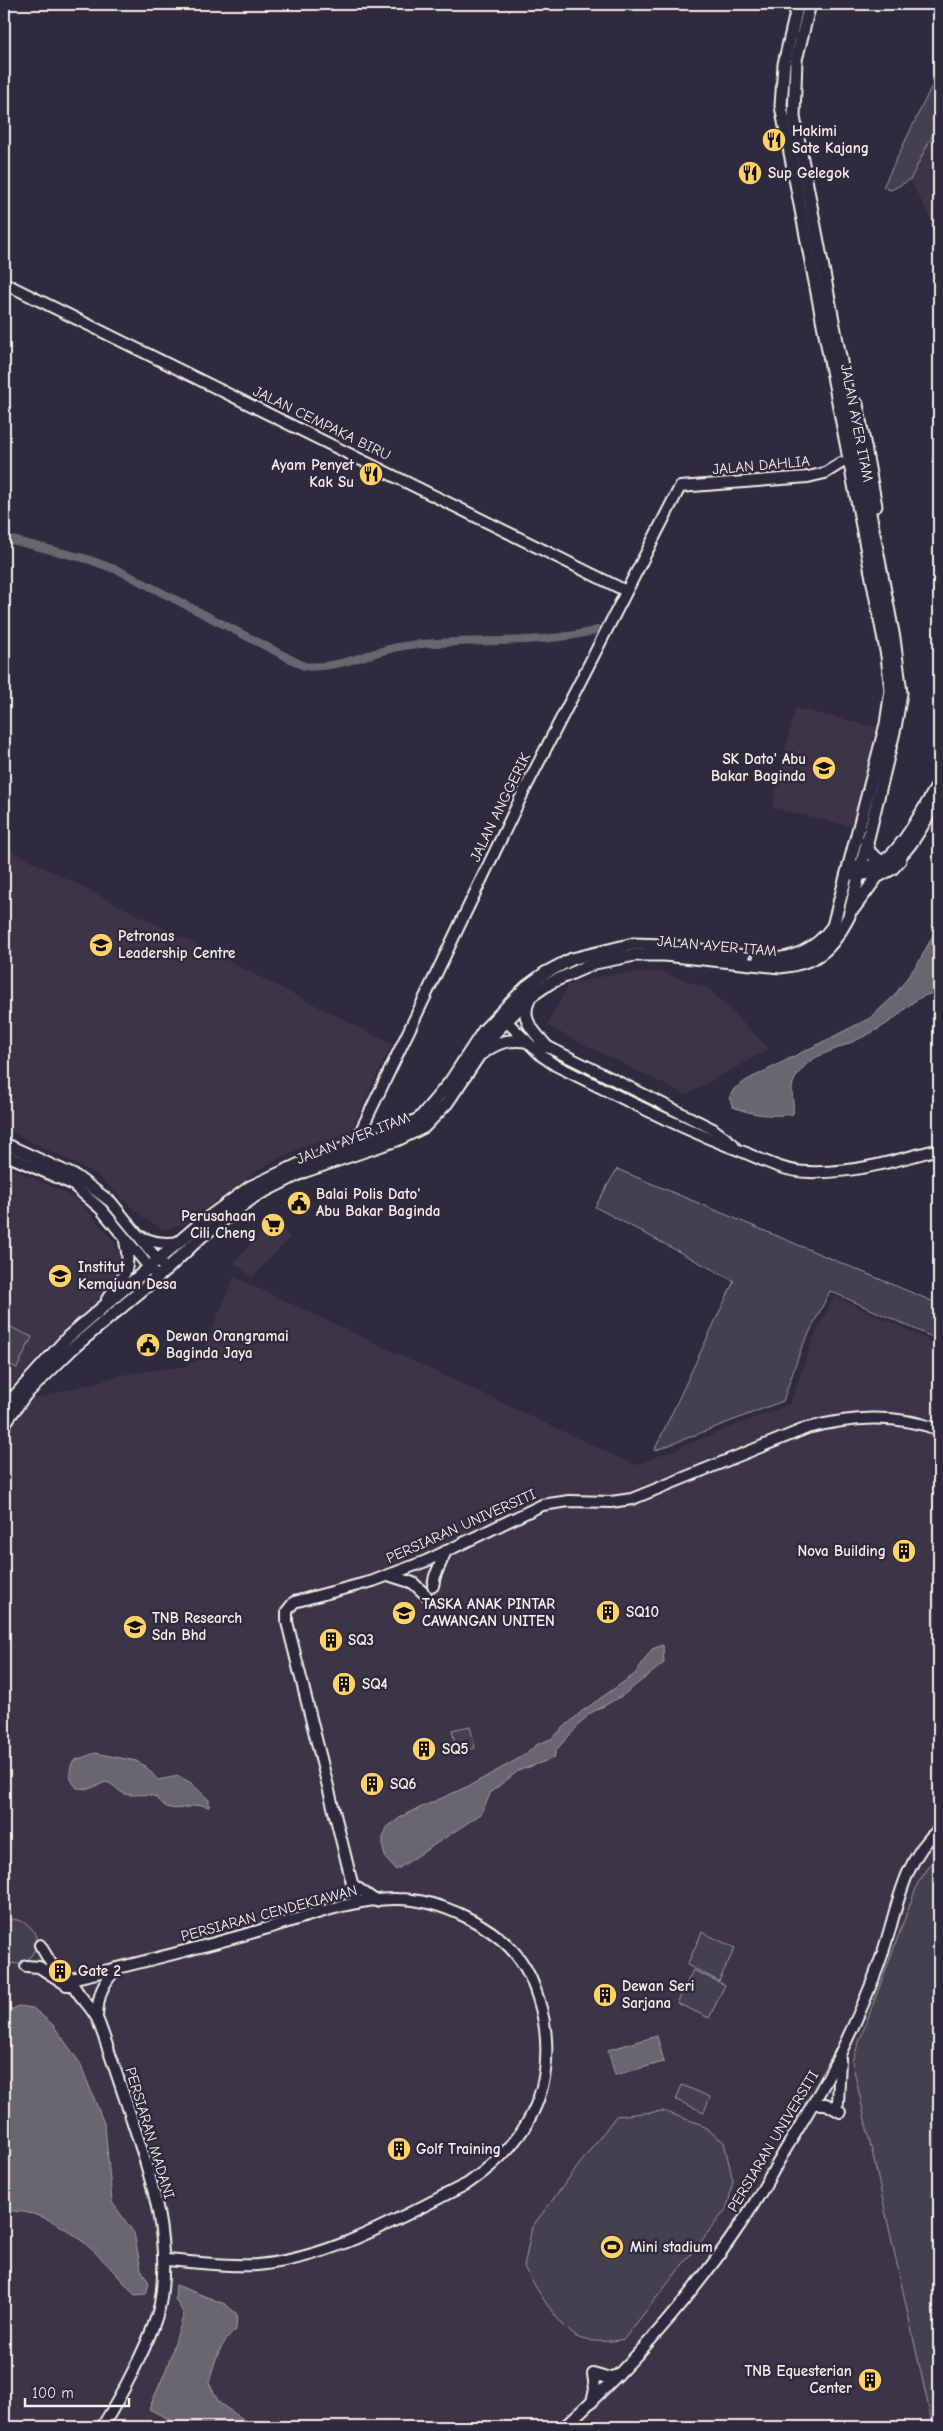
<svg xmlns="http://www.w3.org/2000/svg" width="943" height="2431" font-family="'Comic Neue',sans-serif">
  <rect width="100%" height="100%" fill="#2f2a3d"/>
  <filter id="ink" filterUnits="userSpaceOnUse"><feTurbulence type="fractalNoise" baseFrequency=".02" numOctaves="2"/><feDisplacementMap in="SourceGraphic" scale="10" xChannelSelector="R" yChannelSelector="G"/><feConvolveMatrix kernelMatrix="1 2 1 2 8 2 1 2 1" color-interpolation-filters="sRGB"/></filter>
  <g filter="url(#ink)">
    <g fill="#3b3647">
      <path d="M939,122V224L932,221L910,180Z"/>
      <path d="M795,708L876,727L854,827L772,808Z"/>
      <path d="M4,847L392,1044L349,1134L305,1146L261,1168L186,1223L163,1230L142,1217L96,1174L4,1128Z"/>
      <path d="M663,972L709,989L769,1049L686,1095L547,1026L568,985L612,974Z"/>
      <path d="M4,1165L60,1190L82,1204L115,1243L122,1266L112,1287L45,1349L4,1394Z"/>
      <path d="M272,1220L290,1237L252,1278L234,1262Z"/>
      <path d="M234,1277L635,1465L790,1404L812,1341L834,1296L939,1345V1852L918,1883L852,2061L933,2427H4V1497L6,1496L4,1442L27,1401L126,1374L187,1366L200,1357Z"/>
    </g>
    <g fill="#454050" stroke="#9c989c">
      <path d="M939,71V122L910,180L891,190L883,187Z"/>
      <path d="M617,1169L939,1304V1340L830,1291L801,1349L783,1401L654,1451L734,1281L595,1207Z"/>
      <path d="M4,1324L32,1337L17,1368L4,1362Z"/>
      <path d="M470,1726L475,1748L457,1752L452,1730Z"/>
      <path d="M939,1852V2427H933L852,2061L918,1883Z"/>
      <path d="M9,1919C39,1919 46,1950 21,1964L4,1963V1920Z"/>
      <path d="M702,1932L735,1948L719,1981L687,1965Z"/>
      <path d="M693,1970L725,1985L709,2018L677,2003Z"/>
      <path d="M682,2085L710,2097L704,2112L676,2100Z"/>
      <path d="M663,2111L700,2124L724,2142L733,2181L727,2208L624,2339C613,2342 585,2343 575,2336C555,2321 537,2289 524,2267L532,2227L616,2116Z"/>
    </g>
    <g fill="#6a6670" stroke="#a19ea0">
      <path d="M939,924V993C920,993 910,1005 897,1016C882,1029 861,1038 843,1046C830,1052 812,1056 803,1068C785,1089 795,1091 793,1114C771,1117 753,1115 733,1107L729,1098L734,1089L747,1080L870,1018L894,996L920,960Z"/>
      <path d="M663,1645L664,1663L622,1696L589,1714L556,1750L554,1758L518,1771L491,1792L481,1814L396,1870L386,1859L383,1849V1838L387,1827L404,1815L471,1785L518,1759L538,1744L551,1739L581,1712L635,1674L652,1649Z"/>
      <path d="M95,1753L136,1761L145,1766L158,1780L179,1776L191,1783L209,1800V1807C195,1801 181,1813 167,1807C162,1805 160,1800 155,1797C147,1792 134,1797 125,1794C117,1791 114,1784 106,1782L89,1789L77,1788C69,1779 68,1772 73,1761Z"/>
      <path d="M19,2006L33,2008L53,2025L80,2063L105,2126L112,2202L134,2233L141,2269L149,2283L146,2294L135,2295C101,2257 60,2208 4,2211V2016L6,2012Z"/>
      <path d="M657,2036L664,2062L615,2075L608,2050Z"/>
      <path d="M176,2285L225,2304L237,2314L236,2330C219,2343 214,2364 209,2383L219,2403L255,2427H184L149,2409L166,2370L184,2314L175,2299Z"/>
    </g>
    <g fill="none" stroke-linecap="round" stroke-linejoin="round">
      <path stroke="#6a6670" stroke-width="8" d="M4,538L87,559L120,571L304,666C339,670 370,651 404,646C468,637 539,647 601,629"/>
      <g stroke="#f4f1e8" stroke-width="14">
        <g id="secondary">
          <path d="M4,283L626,591"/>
          <path d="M850,865C861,866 872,867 881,862C901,852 927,802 939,782"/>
          <path d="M848,874C899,881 916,835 939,799"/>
          <path d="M502,1017L542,1056L555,1065C616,1095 677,1127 741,1151C763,1160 784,1172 809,1172C854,1174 897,1160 939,1149"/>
          <path d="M540,1043L713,1129L733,1144"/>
          <path d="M4,1143L76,1176L111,1202L162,1265"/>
          <path d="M354,1145L522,795L680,487L808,477L825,473L841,463"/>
          <path d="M4,1154L72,1184L101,1209L153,1272"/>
          <path d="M141,1237C155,1243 165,1244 179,1242"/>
          <path d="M107,1299C124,1277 132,1270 125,1241"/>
          <path d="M388,1575L413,1583L426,1595"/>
          <path d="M433,1586L435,1576L446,1551"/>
          <path d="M352,1884L376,1901"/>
          <path d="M357,1903L287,1622V1611L294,1602L373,1581L426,1561L542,1505L569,1501L611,1502L632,1499L807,1428C851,1417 896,1413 939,1430"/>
          <path d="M40,1945L52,1965L71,1979C75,1995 93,2006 99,2023C111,2056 122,2090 133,2123C153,2183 171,2241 160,2304C153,2337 120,2398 102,2427"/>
          <path d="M26,1966L39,1967L67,1985H72"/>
          <path d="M67,1985L71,1979C135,1964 199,1948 261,1930C304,1918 352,1898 397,1899C439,1899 497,1926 521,1961C535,1981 545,2016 546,2040C550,2104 518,2149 467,2184C400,2217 333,2258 257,2265C227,2267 195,2262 165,2260"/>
          <path d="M97,2017C98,1996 102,1983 117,1969"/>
          <path d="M838,2103L840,2059"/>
          <path d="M813,2104H826L840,2112"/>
          <path d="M592,2402L595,2388L593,2374L607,2378L618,2375"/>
          <path d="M564,2427C631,2366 692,2297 742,2222C759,2198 772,2172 787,2147C806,2116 825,2085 841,2052C856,2021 870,1990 881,1958C897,1913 901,1862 939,1829"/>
        </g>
      </g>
      <g stroke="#f4f1e8" stroke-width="15">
        <g id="primary">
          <path d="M857,404L876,506"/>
          <path d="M866,841L870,853L882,862"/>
          <path d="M854,908L877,877L892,869L900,860"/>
          <path d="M759,958C790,962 816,950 833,926L886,724L891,690L887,656L781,106L784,64L798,4"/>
          <path d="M529,1000C519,1020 535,1032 547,1047"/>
          <path d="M483,1053C497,1042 509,1039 526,1041"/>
          <path d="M4,1408L68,1337L202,1222L250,1187L306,1161L394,1132L420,1118L450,1082L484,1030L526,987L545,973L572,959L633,944L664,945L744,956"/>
          <path d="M4,1424L25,1395L74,1347L166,1270L202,1236L255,1196L303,1172L397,1140L424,1127L447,1103L492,1036L531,996L550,983L595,963L635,955H664L780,967C818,963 832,949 849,916L895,728L901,693L894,638L794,117L796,60L810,4"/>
        </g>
      </g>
      <use href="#secondary" stroke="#2f2a3d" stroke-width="10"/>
      <use href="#primary" stroke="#2f2a3d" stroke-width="11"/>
    </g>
  </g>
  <defs>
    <g id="restaurant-disc" transform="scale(1.25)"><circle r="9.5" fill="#ffd166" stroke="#2f2a3d"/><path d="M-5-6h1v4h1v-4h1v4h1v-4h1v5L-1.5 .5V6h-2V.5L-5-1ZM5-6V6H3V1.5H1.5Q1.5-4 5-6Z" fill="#111"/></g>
    <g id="school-disc" transform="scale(1.25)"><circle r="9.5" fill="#ffd166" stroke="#2f2a3d"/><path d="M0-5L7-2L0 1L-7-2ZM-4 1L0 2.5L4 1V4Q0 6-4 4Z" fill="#111"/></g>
    <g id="university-disc" transform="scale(1.25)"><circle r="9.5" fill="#ffd166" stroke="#2f2a3d"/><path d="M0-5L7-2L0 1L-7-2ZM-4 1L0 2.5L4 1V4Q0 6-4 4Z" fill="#111"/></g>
    <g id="civic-disc" transform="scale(1.25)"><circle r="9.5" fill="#ffd166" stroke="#2f2a3d"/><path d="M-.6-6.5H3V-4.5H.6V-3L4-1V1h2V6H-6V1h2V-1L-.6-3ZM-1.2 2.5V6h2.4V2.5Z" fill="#111"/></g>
    <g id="supermarket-disc" transform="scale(1.25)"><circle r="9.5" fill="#ffd166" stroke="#2f2a3d"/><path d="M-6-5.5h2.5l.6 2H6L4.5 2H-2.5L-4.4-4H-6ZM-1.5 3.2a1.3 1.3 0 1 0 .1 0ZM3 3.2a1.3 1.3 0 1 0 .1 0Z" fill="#111"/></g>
    <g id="building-disc" transform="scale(1.25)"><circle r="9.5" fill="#ffd166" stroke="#2f2a3d"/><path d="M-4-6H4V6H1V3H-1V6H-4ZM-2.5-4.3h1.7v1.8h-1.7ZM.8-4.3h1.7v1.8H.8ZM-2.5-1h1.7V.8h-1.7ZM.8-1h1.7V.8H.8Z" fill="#111"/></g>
    <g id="stadium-disc" transform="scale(1.25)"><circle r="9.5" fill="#ffd166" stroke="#2f2a3d"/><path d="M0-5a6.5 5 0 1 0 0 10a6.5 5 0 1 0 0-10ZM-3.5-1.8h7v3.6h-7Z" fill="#111"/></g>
  </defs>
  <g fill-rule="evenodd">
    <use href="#restaurant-disc" x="774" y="140"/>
    <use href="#restaurant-disc" x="750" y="173"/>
    <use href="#restaurant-disc" x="371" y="474"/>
    <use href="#school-disc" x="824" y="768"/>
    <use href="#university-disc" x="101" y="945"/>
    <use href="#civic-disc" x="299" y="1203"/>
    <use href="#supermarket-disc" x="273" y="1225"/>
    <use href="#university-disc" x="60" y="1276"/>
    <use href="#civic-disc" x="148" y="1345"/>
    <use href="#building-disc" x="904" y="1551"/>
    <use href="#building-disc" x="608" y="1612"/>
    <use href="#school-disc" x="404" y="1613"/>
    <use href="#university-disc" x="135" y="1627"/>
    <use href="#building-disc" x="331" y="1640"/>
    <use href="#building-disc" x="344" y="1684"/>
    <use href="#building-disc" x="424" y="1749"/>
    <use href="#building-disc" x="372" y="1784"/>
    <use href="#building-disc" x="60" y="1971"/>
    <use href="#building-disc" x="605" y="1995"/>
    <use href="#building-disc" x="399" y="2149"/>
    <use href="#stadium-disc" x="612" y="2247"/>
    <use href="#building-disc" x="870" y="2380"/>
  </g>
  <g text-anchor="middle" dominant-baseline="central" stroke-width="5" stroke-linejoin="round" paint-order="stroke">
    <g font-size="15" font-weight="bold" fill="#f4f1e8" stroke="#2f2a3d" text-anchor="start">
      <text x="792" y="131">Hakimi<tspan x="792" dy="17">Sate Kajang</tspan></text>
      <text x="768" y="173">Sup Gelegok</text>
      <text x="354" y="465" text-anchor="end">Ayam Penyet<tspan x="354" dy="17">Kak Su</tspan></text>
      <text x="806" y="759" text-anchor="end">SK Dato' Abu<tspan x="806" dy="17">Bakar Baginda</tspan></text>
      <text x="118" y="936">Petronas<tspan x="118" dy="17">Leadership Centre</tspan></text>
      <text x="316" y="1194">Balai Polis Dato'<tspan x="316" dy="17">Abu Bakar Baginda</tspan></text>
      <text x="256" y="1216" text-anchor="end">Perusahaan<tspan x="256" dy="17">Cili Cheng</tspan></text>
      <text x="78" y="1267">Institut<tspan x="78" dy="17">Kemajuan Desa</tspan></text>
      <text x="166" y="1336">Dewan Orangramai<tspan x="166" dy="17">Baginda Jaya</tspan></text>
      <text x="886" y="1551" text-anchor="end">Nova Building</text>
      <text x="422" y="1604">TASKA ANAK PINTAR<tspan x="422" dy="17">CAWANGAN UNITEN</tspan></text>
      <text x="626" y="1612">SQ10</text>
      <text x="152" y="1618">TNB Research<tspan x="152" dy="17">Sdn Bhd</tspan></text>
      <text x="348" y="1640">SQ3</text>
      <text x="362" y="1684">SQ4</text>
      <text x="442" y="1749">SQ5</text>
      <text x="390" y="1784">SQ6</text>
      <text x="78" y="1971">Gate 2</text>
      <text x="622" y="1986">Dewan Seri<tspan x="622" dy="17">Sarjana</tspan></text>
      <text x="416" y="2149">Golf Training</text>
      <text x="630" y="2247">Mini stadium</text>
      <text x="852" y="2371" text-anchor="end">TNB Equesterian<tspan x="852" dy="17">Center</tspan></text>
    </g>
    <g font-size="15" fill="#f4f1e8" stroke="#2f2a3d">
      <text transform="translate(322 423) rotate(26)">JALAN CEMPAKA BIRU</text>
      <text transform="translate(857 423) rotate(79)">JALAN AYER ITAM</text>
      <text transform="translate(761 465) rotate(-5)">JALAN DAHLIA</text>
      <text transform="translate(500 807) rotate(-64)">JALAN ANGGERIK</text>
      <text transform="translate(717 946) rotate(5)">JALAN AYER ITAM</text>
      <text transform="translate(353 1138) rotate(-21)">JALAN AYER ITAM</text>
      <text transform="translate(461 1526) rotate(-24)">PERSIARAN UNIVERSITI</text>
      <text transform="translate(269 1913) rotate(-15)">PERSIARAN CENDEKIAWAN</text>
      <text transform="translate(150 2133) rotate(73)">PERSIARAN MADANI</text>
      <text transform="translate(773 2141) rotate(-59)">PERSIARAN UNIVERSITI</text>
    </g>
  </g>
  <rect width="943" height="2431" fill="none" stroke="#2f2a3d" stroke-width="20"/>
  <rect x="10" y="10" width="923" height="2411" fill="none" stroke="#f4f1e8" stroke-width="2" filter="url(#ink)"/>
  <path d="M25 2398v8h104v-8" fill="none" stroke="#f4f1e8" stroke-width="2.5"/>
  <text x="32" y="2398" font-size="15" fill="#f4f1e8" stroke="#2f2a3d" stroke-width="4" paint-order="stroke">100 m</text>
</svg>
